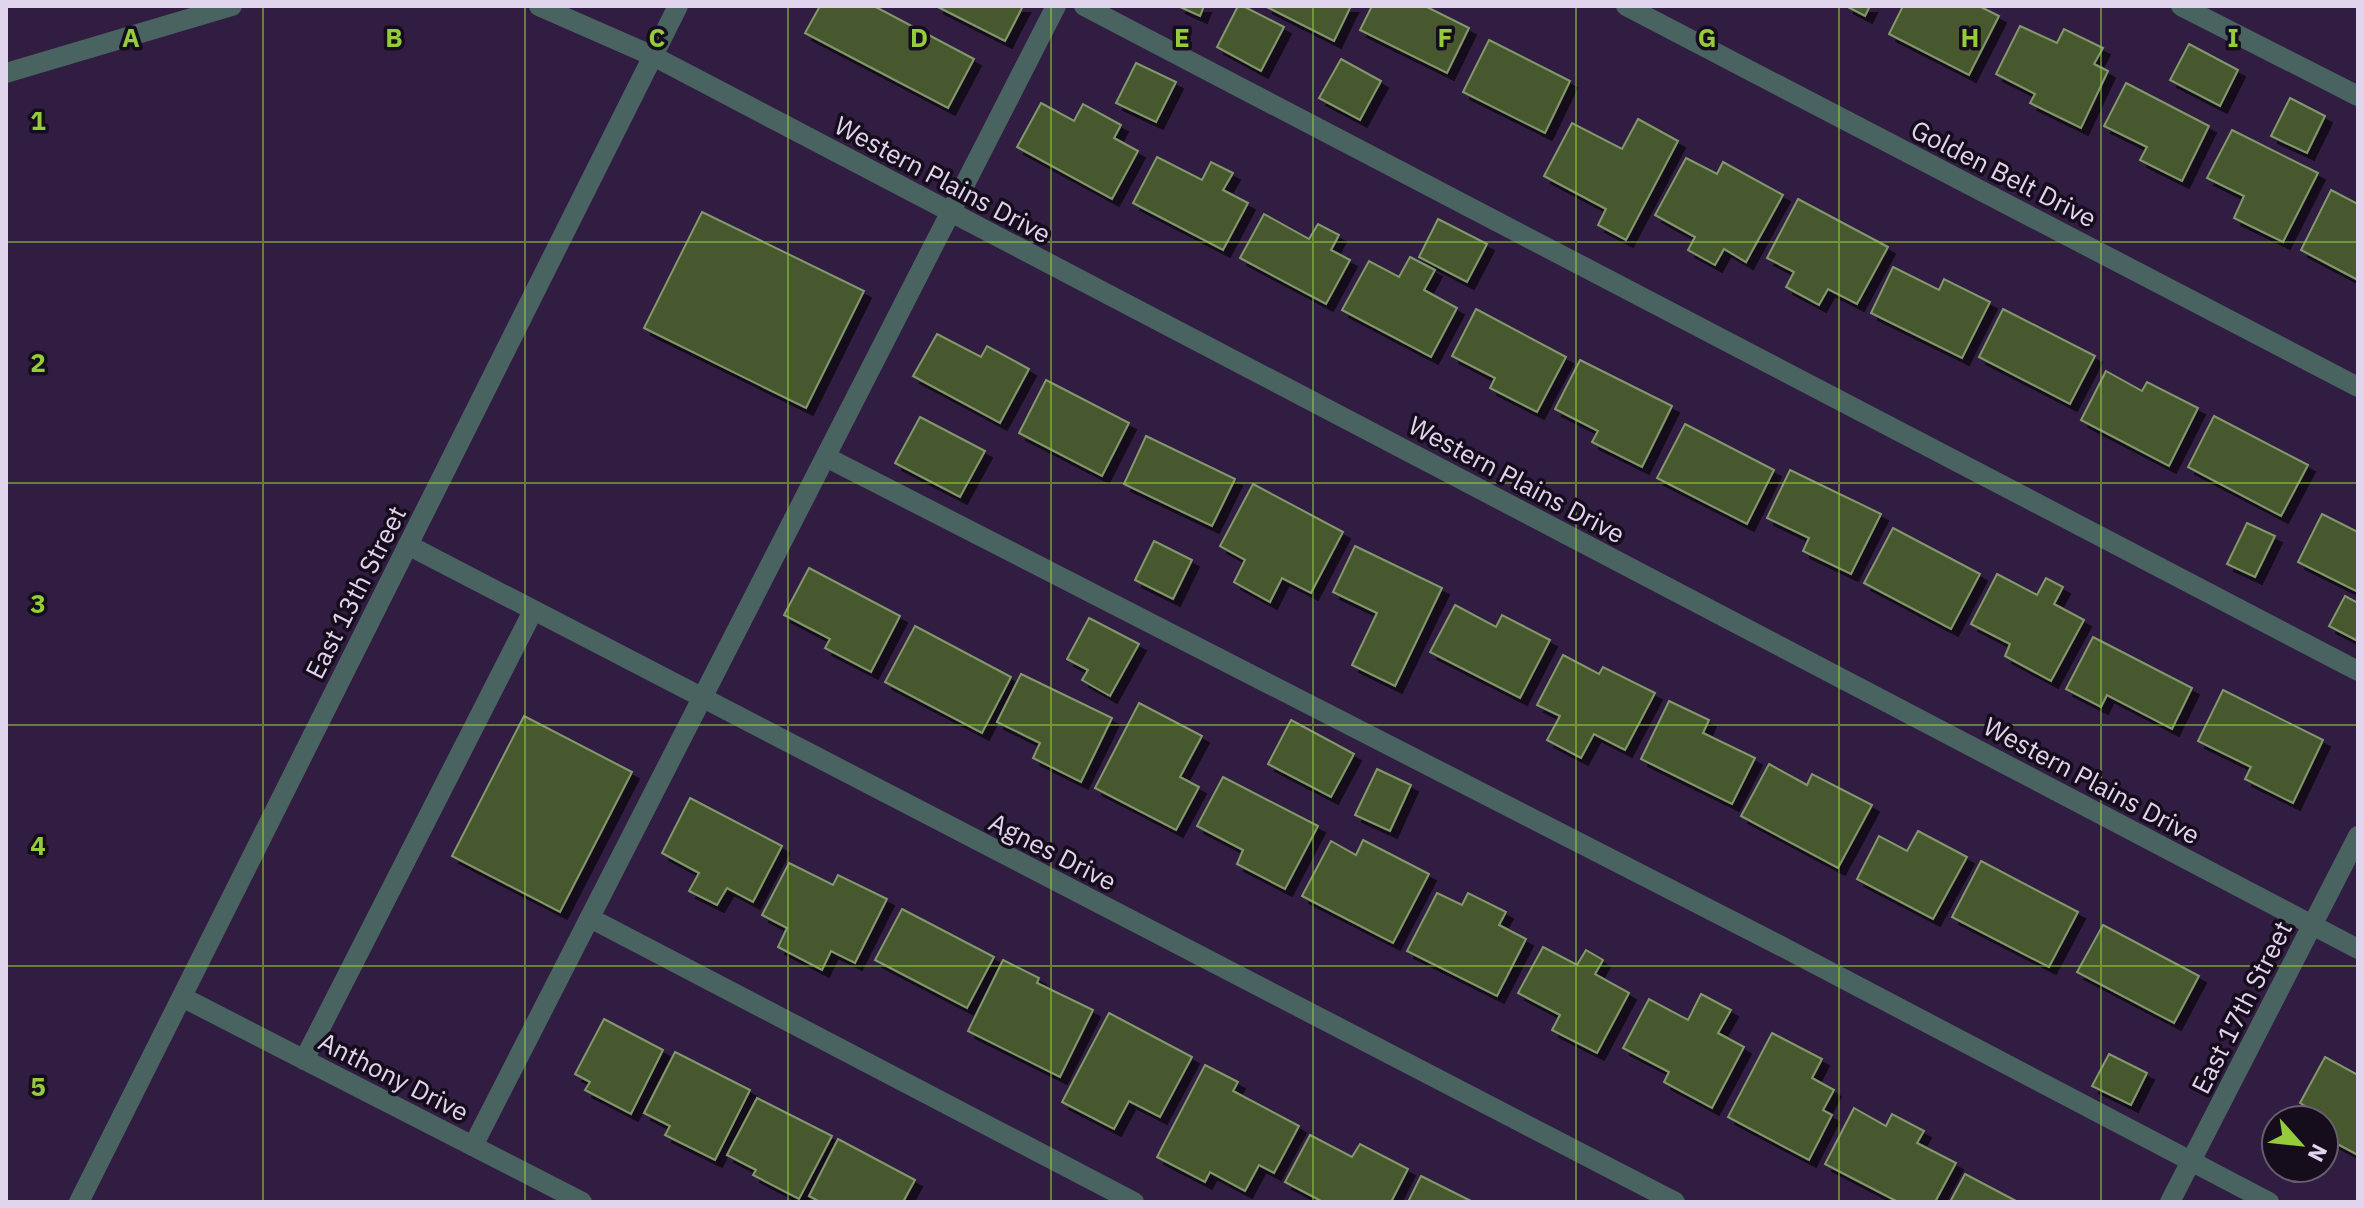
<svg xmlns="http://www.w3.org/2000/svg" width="2364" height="1208" font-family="'IBM Plex Sans',sans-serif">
  <defs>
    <filter id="shadow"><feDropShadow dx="7" dy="7" stdDeviation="0" flood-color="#0009"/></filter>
  </defs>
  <rect width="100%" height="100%" fill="#311d41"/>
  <g fill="#46592f" stroke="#83986b" stroke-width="2" filter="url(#shadow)">
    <path d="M820,6H874L974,59L948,108L805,33Z"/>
    <path d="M936,6H1023L1005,41Z"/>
    <path d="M1178,6H1204L1200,16Z"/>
    <path d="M1238,6H1243L1284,27L1261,71L1217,47Z"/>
    <path d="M1265,6H1351L1334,41Z"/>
    <path d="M1372,6H1425L1469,28L1447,73L1360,30Z"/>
    <path d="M1846,6H1870L1865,16Z"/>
    <path d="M1903,6H1979L1999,16L1969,75L1889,34Z"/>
    <path d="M2020,26L2057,43L2064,29L2103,48L2094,64L2108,71L2081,128L2030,103L2035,94L1996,74Z"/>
    <path d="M1489,40L1570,81L1545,133L1463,92Z"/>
    <path d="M2189,44L2238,70L2220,106L2170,80Z"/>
    <path d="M1341,59L1381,81L1360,120L1319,98Z"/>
    <path d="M1136,63L1176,82L1156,122L1116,103Z"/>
    <path d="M2126,83L2209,126L2182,181L2140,160L2147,147L2104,126Z"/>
    <path d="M2290,98L2325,116L2307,153L2271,136Z"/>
    <path d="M1041,103L1074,121L1083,104L1121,125L1114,138L1138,151L1112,199L1017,147Z"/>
    <path d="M1638,119L1678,141L1626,240L1598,225L1606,209L1544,176L1572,123L1622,149Z"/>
    <path d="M2232,130L2318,173L2283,242L2234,218L2244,196L2207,178Z"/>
    <path d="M1157,157L1202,180L1211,162L1233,173L1223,190L1248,203L1223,250L1133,203Z"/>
    <path d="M1686,158L1717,174L1723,162L1783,195L1746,262L1724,249L1715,265L1688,250L1695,237L1655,215Z"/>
    <path d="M2331,190L2358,204V280L2301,250Z"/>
    <path d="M1798,199L1888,247L1857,304L1828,289L1819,305L1786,287L1794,272L1767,258Z"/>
    <path d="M702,212L864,291L806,408L644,328Z"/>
    <path d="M1264,214L1309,239L1318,224L1339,235L1331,250L1350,260L1326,304L1240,258Z"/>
    <path d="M1438,219L1487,244L1467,282L1419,257Z"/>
    <path d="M1410,257L1435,270L1424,290L1457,308L1431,357L1342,310L1369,261L1399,277Z"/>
    <path d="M1893,267L1939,290L1944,279L1990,302L1962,358L1871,313Z"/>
    <path d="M1476,309L1566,357L1537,412L1490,388L1495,378L1452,356Z"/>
    <path d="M2003,309L2095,356L2070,404L1979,357Z"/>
    <path d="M937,334L981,357L987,346L1029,369L1000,423L913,376Z"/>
    <path d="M1580,360L1672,406L1642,467L1592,442L1598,431L1555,409Z"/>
    <path d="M2106,371L2142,391L2147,382L2198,408L2169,466L2081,420Z"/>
    <path d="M1046,380L1129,423L1102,476L1019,433Z"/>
    <path d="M2214,416L2308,465L2281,516L2188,467Z"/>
    <path d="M920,417L985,451L960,497L895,463Z"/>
    <path d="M1685,424L1774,470L1747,524L1657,478Z"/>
    <path d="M1146,436L1235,479L1212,526L1124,484Z"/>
    <path d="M1790,470L1881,514L1851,574L1803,551L1809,538L1767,518Z"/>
    <path d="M1253,484L1343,532L1311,593L1282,578L1270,602L1234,582L1245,560L1220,546Z"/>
    <path d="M2322,514L2358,532V592L2298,562Z"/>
    <path d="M2247,523L2275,536L2255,577L2227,564Z"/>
    <path d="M1893,528L1980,574L1951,629L1864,583Z"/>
    <path d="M1154,541L1192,560L1173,599L1135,580Z"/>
    <path d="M1355,546L1442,588L1395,686L1352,665L1377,613L1333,592Z"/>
    <path d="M809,568L900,616L871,672L825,648L830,639L784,615Z"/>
    <path d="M1997,574L2037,595L2046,578L2063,587L2054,604L2084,620L2051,681L2005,656L2010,644L1971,624Z"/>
    <path d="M2345,596L2358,603V641L2329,626Z"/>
    <path d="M1455,605L1496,627L1502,615L1550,640L1520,698L1430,652Z"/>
    <path d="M1089,618L1139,644L1110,696L1082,680L1088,670L1067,659Z"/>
    <path d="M915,626L1011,677L982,733L885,682Z"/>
    <path d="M2093,637L2192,688L2172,729L2107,695L2101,707L2066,689Z"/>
    <path d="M1563,655L1599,674L1603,667L1655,693L1625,750L1594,734L1581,758L1547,740L1560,716L1537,705Z"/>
    <path d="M1021,674L1112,718L1081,782L1033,758L1040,743L997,722Z"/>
    <path d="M2223,690L2323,740L2293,803L2245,779L2251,767L2198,741Z"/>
    <path d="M1669,701L1709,720L1703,733L1755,758L1732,804L1641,759Z"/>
    <path d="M1139,703L1202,736L1180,777L1199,787L1176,830L1095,788Z"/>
    <path d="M524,716L632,772L560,912L452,856Z"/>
    <path d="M1291,720L1354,754L1331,797L1268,764Z"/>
    <path d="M1769,764L1807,785L1812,774L1872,805L1838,868L1741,816Z"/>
    <path d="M1377,769L1411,785L1390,831L1355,815Z"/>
    <path d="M1223,777L1318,826L1285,889L1237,864L1243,850L1197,826Z"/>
    <path d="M690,798L782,846L753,902L727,888L717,905L689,891L699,873L662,853Z"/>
    <path d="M1918,831L1967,857L1933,919L1857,879L1879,836L1907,851Z"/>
    <path d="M1363,840L1429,874L1393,943L1302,896L1331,841L1356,855Z"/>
    <path d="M1981,861L2078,912L2049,967L1952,917Z"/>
    <path d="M789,863L833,885L838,875L887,899L855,963L831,951L822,970L778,947L787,928L762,915Z"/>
    <path d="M1437,893L1462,905L1468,893L1506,912L1499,925L1526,939L1497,996L1407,951Z"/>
    <path d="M902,909L994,957L967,1008L875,960Z"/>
    <path d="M2103,925L2199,976L2174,1023L2077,972Z"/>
    <path d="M1543,947L1577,965L1586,950L1603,960L1595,974L1629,993L1597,1053L1552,1030L1560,1015L1518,993Z"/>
    <path d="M1003,960L1039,978L1037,983L1093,1010L1060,1077L968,1031Z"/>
    <path d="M1701,994L1731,1010L1718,1033L1744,1047L1712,1108L1664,1082L1669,1072L1623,1048L1649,999L1688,1020Z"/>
    <path d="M1109,1013L1192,1057L1160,1117L1129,1101L1114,1129L1062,1102Z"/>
    <path d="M604,1019L663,1050L631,1114L585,1090L590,1082L575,1074Z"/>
    <path d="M1772,1033L1822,1059L1812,1078L1834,1090L1823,1110L1832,1115L1809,1160L1728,1117Z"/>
    <path d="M675,1052L750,1090L715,1160L665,1135L670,1126L644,1113Z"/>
    <path d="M2109,1054L2147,1073L2131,1105L2092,1086Z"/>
    <path d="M2325,1057L2358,1075V1155L2324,1137V1117L2300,1103Z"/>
    <path d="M1205,1065L1238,1082L1233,1091L1299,1126L1274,1173L1259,1165L1245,1191L1210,1172L1205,1182L1157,1157Z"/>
    <path d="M757,1098L832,1136L799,1199L753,1175L756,1170L727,1155Z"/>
    <path d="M1854,1108L1886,1126L1892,1114L1924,1131L1917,1143L1956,1163L1935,1202H1898L1825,1164Z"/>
    <path d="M1310,1135L1352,1157L1360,1144L1408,1169L1391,1202H1323L1285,1182Z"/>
    <path d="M838,1139L915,1180L903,1202H820L809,1196Z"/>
    <path d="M1965,1174L2018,1202H1950Z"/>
    <path d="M1421,1176L1473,1202H1408Z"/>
  </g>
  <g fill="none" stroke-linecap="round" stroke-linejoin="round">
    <g stroke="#496360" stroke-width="20">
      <path d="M539,6L653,56"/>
      <path d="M1084,6L2358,671"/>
      <path d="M2181,6L2358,96"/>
      <path d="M6,73L232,6"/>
      <path d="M826,457L1775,943L2269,1202"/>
      <path d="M590,918L1134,1202"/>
      <path d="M304,1060L533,611"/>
      <path d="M473,1146L1056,6"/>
    </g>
    <g stroke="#496360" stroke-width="20">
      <path d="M1626,6L2358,387"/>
      <path d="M653,56L2358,949"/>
      <path d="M408,545L1675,1202"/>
      <path d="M182,997L582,1202"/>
      <path d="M2170,1202L2358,836"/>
    </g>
    <path stroke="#496360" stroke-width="20" d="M79,1202L678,6"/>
  </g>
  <path fill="none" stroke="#94cc3c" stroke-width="2" stroke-opacity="0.55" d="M263,6V1202M525,6V1202M788,6V1202M1051,6V1202M1313,6V1202M1576,6V1202M1839,6V1202M2101,6V1202M6,242H2358M6,483H2358M6,725H2358M6,966H2358"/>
  <g text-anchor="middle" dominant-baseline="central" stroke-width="7" stroke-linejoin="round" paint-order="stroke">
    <g font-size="26" fill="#e1d5ed" stroke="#150c1c">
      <text transform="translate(2004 173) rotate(27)">Golden Belt Drive</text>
      <text transform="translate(943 179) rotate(28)">Western Plains Drive</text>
      <text transform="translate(1517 479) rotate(28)">Western Plains Drive</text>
      <text transform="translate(355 592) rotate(-63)">East 13th Street</text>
      <text transform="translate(2092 780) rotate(28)">Western Plains Drive</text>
      <text transform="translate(1053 851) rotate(27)">Agnes Drive</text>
      <text transform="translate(2241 1007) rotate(-63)">East 17th Street</text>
      <text transform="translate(394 1076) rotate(27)">Anthony Drive</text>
    </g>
  </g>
  <g font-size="26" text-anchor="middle" font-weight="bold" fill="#94cc3c" stroke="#150c1c" stroke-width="7" stroke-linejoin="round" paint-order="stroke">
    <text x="131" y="47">A</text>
    <text x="394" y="47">B</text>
    <text x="657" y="47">C</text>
    <text x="919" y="47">D</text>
    <text x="1182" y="47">E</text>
    <text x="1445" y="47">F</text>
    <text x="1707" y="47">G</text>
    <text x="1970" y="47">H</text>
    <text x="2233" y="47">I</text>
    <text x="38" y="130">1</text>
    <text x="38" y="372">2</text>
    <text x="38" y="613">3</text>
    <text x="38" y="855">4</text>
    <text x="38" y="1096">5</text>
  </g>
  <rect width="2364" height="1208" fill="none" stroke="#e1d5ed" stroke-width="16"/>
  <g transform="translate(2300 1144) rotate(117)"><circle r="38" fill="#150c1c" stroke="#675c70" stroke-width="2"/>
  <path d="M0-6L14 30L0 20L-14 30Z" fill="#94cc3c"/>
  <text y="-12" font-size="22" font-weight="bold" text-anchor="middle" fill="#e1d5ed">N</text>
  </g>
</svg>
